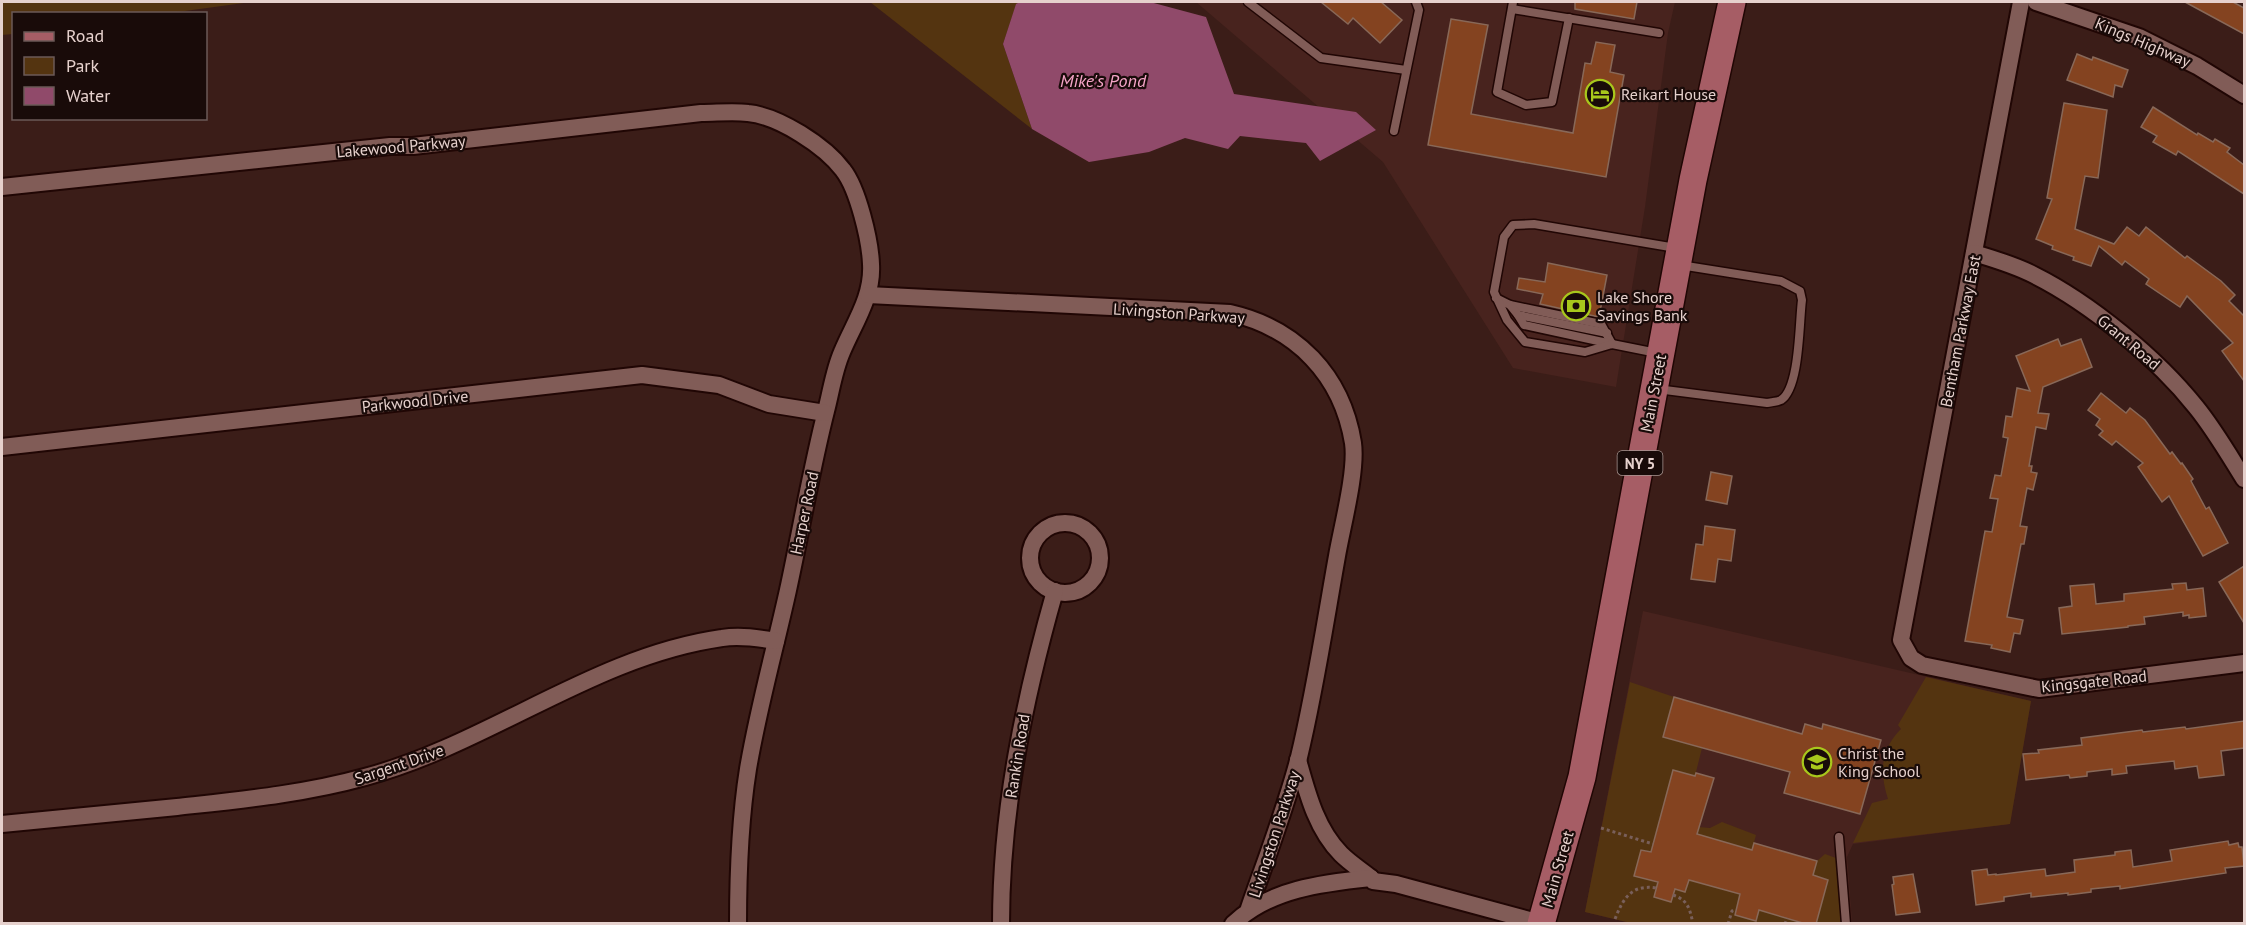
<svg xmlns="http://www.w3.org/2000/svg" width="2246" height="925" font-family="'PT Sans',sans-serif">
  <rect width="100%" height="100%" fill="#3b1d18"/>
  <g fill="#48231e">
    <path d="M1196,2H1675L1668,33L1645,207L1616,387L1513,368L1383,162Z"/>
    <path d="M1643,611L2031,701L2010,824L1853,844L1847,857L1852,923H1841L1838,896L1839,923H1630L1585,912Z"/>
  </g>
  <g fill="#543410">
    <path d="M2,2H251L163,14H14L13,34L2,35Z"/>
    <path d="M870,2H1020L1016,5L1003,44L1032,129Z"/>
    <path d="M1926,677L2031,701L2010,824L1853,843L1872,803L1888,799C1879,771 1881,749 1901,729L1898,725Z"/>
    <path d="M1630,682L1674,697L1663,737L1702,748L1695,776L1651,852L1641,850L1634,876L1658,882L1654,897L1671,902L1675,889L1685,891L1689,880L1740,894L1735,915L1756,921L1759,910L1806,923L1635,924L1585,912Z"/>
    <path d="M1722,822L1756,835L1752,850L1697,834L1698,827L1710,828Z"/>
    <path d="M1825,854L1836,858L1841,923H1816L1828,880L1813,875L1817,861Z"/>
  </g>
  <path fill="#904a6a" d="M1020,2H1150L1206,17L1234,94L1356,112L1376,130L1320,161L1306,143L1240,136L1228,149L1185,138L1149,152L1089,162L1032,129L1003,44L1016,4Z"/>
  <g fill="#844320" stroke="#886858" stroke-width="1.5">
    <path d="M1321,2H1381L1402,20L1380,43L1353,18L1348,24Z"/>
    <path d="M1575,2H1637L1634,19L1575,9Z"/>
    <path d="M2185,2H2233L2244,8V34Z"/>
    <path d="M1451,19L1488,25L1471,114L1573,133L1585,63L1591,64L1596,42L1615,45L1610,72L1624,75L1606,177L1428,145Z"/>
    <path d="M2077,54L2092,60L2093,57L2128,70L2122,87L2115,85L2113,97L2067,80Z"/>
    <path d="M2064,103L2107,110L2098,178L2085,176L2075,229L2114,244L2127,227L2139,236L2146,227L2185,258L2187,256L2221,281L2235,295L2229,301L2244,316V381L2222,351L2233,343L2187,296L2180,307L2146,284L2149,279L2125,261L2122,265L2099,246L2091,266L2073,260L2074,257L2052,249L2053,246L2036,239L2052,199L2047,198Z"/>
    <path d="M2153,107L2197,135L2198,133L2213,142L2215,139L2230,148L2227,152L2244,165V194L2178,151L2176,155L2153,142L2157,136L2141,127Z"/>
    <path d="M1548,263L1607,275L1599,317L1540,304L1543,294L1517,289L1519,278L1545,282Z"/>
    <path d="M2058,339L2061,346L2081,339L2092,367L2043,387L2038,413L2049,414L2046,429L2036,427L2029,466H2032L2031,472L2037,473L2033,490L2027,488L2020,526L2027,527L2024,544H2021L2007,617L2023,620L2020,634L2014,633L2010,652L1991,648L1992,645L1965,641L1985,531L1992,532L1998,499L1990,498L1995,475L2001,476L2008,438L2003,437L2006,416L2012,417L2017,388L2030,391L2016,356Z"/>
    <path d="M2101,393L2126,413L2130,408L2145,420L2170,454L2172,452L2181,464L2182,463L2193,479L2191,481L2206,509L2209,507L2228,543L2203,556L2169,496L2162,502L2138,467L2143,463L2116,441L2112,445L2099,435L2103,431L2096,425L2100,419L2088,410Z"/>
    <path d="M1711,472L1732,476L1727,504L1706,500Z"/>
    <path d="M1705,526L1735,530L1731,561L1718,559L1715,582L1691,579L1696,544L1703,545Z"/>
    <path d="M2244,566V623L2219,582Z"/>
    <path d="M2186,583L2187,590L2203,588L2206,616L2189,618V615L2183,616V612L2144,617L2145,624L2128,626V627L2062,634L2059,608L2072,606L2070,586L2094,584L2096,604L2124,601V594L2173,589L2172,584Z"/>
    <path d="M1674,697L1802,734L1805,724L1822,729L1823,724L1881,740L1860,814L1784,793L1790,772L1663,737Z"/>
    <path d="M2244,721V748L2221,751L2224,775L2199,778L2197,766L2175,769L2174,761L2126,766L2127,773L2112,775V769L2087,772V776L2070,778L2069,775L2026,780L2023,754L2039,753L2038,750L2082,745L2081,738L2142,730L2143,732L2185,727L2186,729Z"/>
    <path d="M1673,770L1695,776L1696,773L1714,778L1697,834L1752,850L1754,843L1817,861L1813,875L1828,880L1816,924H1806L1759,910L1756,921L1735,915L1740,894L1689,880L1685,892L1675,889L1671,902L1654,897L1658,882L1634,876L1641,850L1651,852Z"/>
    <path d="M2228,841L2229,845L2238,843L2239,847H2242L2244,866L2225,868L2226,873L2120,889V886L2091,889V892L2068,895V893L2031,897V893L2004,897V901L1976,905L1972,871L1987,869L1988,875L1996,874V875L2045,869L2046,876L2075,872L2074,860L2115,855V852L2131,850L2133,867L2172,861L2170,850Z"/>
    <path d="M1913,874L1920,912L1896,915L1892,885L1894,884L1893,877Z"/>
  </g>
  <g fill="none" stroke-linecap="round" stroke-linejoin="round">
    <g stroke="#200604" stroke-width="11">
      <g id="lane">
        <path d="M1248,2L1321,58L1406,70"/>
        <path d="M1513,2L1497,92L1526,105L1552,102L1569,18"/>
        <path d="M1512,9L1659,33"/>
        <path d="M1394,131L1419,10L1416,2"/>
        <path d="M1496,298L1510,305L1601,324L1612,344"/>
        <path d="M1510,305L1518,315L1607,333"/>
        <path d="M1518,315L1524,325L1612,344"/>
        <path d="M1657,353L1612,344L1585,352L1525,342L1507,320L1494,292L1504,237L1513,225L1534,224L1676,248"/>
        <path d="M1657,389L1767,403C1771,402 1777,402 1781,400C1800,388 1799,322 1802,300L1800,291L1781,281L1680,265"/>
        <path d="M1839,837L1846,924"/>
      </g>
    </g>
    <g stroke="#200604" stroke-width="20">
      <g id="street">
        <path d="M2021,2L1901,640L1911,658L1922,665L2039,689L2244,663"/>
        <path d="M2036,2L2139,37L2197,66L2244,95"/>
        <path d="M2,187L390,146H413L701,113C717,113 733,111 748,113C779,116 825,146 843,170C858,189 870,240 871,264C873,297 854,323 842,352C834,370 831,392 826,411C811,470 801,530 788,590C775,649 758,709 748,769C740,819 738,872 738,924"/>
        <path d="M1974,253C1994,259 2015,265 2034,275C2090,303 2157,358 2196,407C2214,429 2229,455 2244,479"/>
        <path d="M868,295L1230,313C1296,328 1342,375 1353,443C1357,471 1342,527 1337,556C1325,623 1315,691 1299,757C1286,808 1266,859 1249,908"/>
        <path d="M2,447L642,375L719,385L769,404L825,413"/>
        <circle cx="1065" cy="558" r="35"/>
        <path d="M1298,760C1307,792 1316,829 1341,854C1350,863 1361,870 1371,878"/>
        <path d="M2,824C60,818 119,813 177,807C240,800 304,794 365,777C489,744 594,656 722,638C740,635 759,638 776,641"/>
        <path d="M1001,924C1001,810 1024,700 1055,591"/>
        <path d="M1233,924C1269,889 1323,883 1371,878L1373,881L1396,884L1544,924"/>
      </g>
    </g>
    <g stroke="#200604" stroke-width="30">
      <path id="primary" d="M1541,924L1582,777L1693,180L1732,2"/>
    </g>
    <g stroke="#795f5a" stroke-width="3" stroke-dasharray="3 3" stroke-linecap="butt">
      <path d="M1601,828L1653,844"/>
      <path d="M1673,895C1688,900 1690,909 1693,924"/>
      <path d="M1615,919C1623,899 1631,884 1656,888"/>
      <path d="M1728,924L1732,911L1736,910"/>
      <path d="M1785,924L1787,918"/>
    </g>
    <use href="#lane" stroke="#815c57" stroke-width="8"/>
    <use href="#street" stroke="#815c57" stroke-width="16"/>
    <use href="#primary" stroke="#a65d65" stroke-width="27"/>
  </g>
  <defs>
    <g id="hotel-ring" transform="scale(1.5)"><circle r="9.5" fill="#190b09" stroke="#a8c71c" stroke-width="1.5"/><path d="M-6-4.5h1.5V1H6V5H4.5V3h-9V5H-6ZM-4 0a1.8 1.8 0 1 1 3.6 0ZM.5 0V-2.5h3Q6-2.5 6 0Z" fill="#a8c71c"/></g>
    <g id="bank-ring" transform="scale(1.5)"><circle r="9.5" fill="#190b09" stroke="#a8c71c" stroke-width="1.5"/><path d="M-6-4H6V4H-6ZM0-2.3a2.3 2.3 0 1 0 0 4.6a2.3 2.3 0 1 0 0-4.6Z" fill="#a8c71c"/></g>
    <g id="school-ring" transform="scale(1.5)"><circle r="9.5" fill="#190b09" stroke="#a8c71c" stroke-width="1.5"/><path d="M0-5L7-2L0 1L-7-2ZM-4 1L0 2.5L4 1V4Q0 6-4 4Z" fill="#a8c71c"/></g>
  </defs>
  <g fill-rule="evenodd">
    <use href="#hotel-ring" x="1600" y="94"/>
    <use href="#bank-ring" x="1576" y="306"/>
    <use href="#school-ring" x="1817" y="762"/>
  </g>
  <g text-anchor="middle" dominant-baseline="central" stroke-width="4.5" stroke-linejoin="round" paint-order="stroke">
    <rect fill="#190b09" stroke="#a89692" stroke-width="1.5" x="1617.5" y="451" width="45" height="24" rx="4.5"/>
    <g font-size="15" font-weight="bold" fill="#e6d1cd">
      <text x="1640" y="463">NY 5</text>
    </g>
    <g font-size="16" fill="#e6d1cd" stroke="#190b09">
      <text transform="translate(2143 42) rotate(23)">Kings Highway</text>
      <text transform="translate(401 146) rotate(-5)">Lakewood Parkway</text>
      <text transform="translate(1179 313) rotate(4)">Livingston Parkway</text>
      <text transform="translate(1960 331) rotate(-79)">Bentham Parkway East</text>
      <text transform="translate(2129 342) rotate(40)">Grant Road</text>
      <text transform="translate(1653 393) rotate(-79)">Main Street</text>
      <text transform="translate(415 401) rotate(-6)">Parkwood Drive</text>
      <text transform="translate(804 513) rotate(-78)">Harper Road</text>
      <text transform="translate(2094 681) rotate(-6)">Kingsgate Road</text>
      <text transform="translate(1017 756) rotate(-81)">Rankin Road</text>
      <text transform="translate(399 764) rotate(-19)">Sargent Drive</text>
      <text transform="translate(1274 834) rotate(-72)">Livingston Parkway</text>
      <text transform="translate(1557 869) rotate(-74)">Main Street</text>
    </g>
    <g font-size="16" fill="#e6d1cd" stroke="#190b09" text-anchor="start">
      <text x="1621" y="94">Reikart House</text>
      <text x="1597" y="297">Lake Shore<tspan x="1597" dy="18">Savings Bank</tspan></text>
      <text x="1838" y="753">Christ the<tspan x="1838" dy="18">King School</tspan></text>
    </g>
    <g font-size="18" font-style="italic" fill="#f5a4c7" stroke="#190b09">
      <text x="1103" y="80">Mike's Pond</text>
    </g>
  </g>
  <rect width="2246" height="925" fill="none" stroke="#e6d1cd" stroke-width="6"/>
  <rect x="12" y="12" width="195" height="108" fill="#190b09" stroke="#6b5a57" stroke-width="1.5"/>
  <rect x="24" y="32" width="30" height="9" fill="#a65d65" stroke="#6b5a57" stroke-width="1.5"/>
  <text x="66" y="42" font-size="18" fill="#e6d1cd">Road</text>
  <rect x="24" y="57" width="30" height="18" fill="#543410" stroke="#6b5a57" stroke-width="1.5"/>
  <text x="66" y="72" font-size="18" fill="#e6d1cd">Park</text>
  <rect x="24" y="87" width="30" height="18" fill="#904a6a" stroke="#6b5a57" stroke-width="1.5"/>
  <text x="66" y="102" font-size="18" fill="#e6d1cd">Water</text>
</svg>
